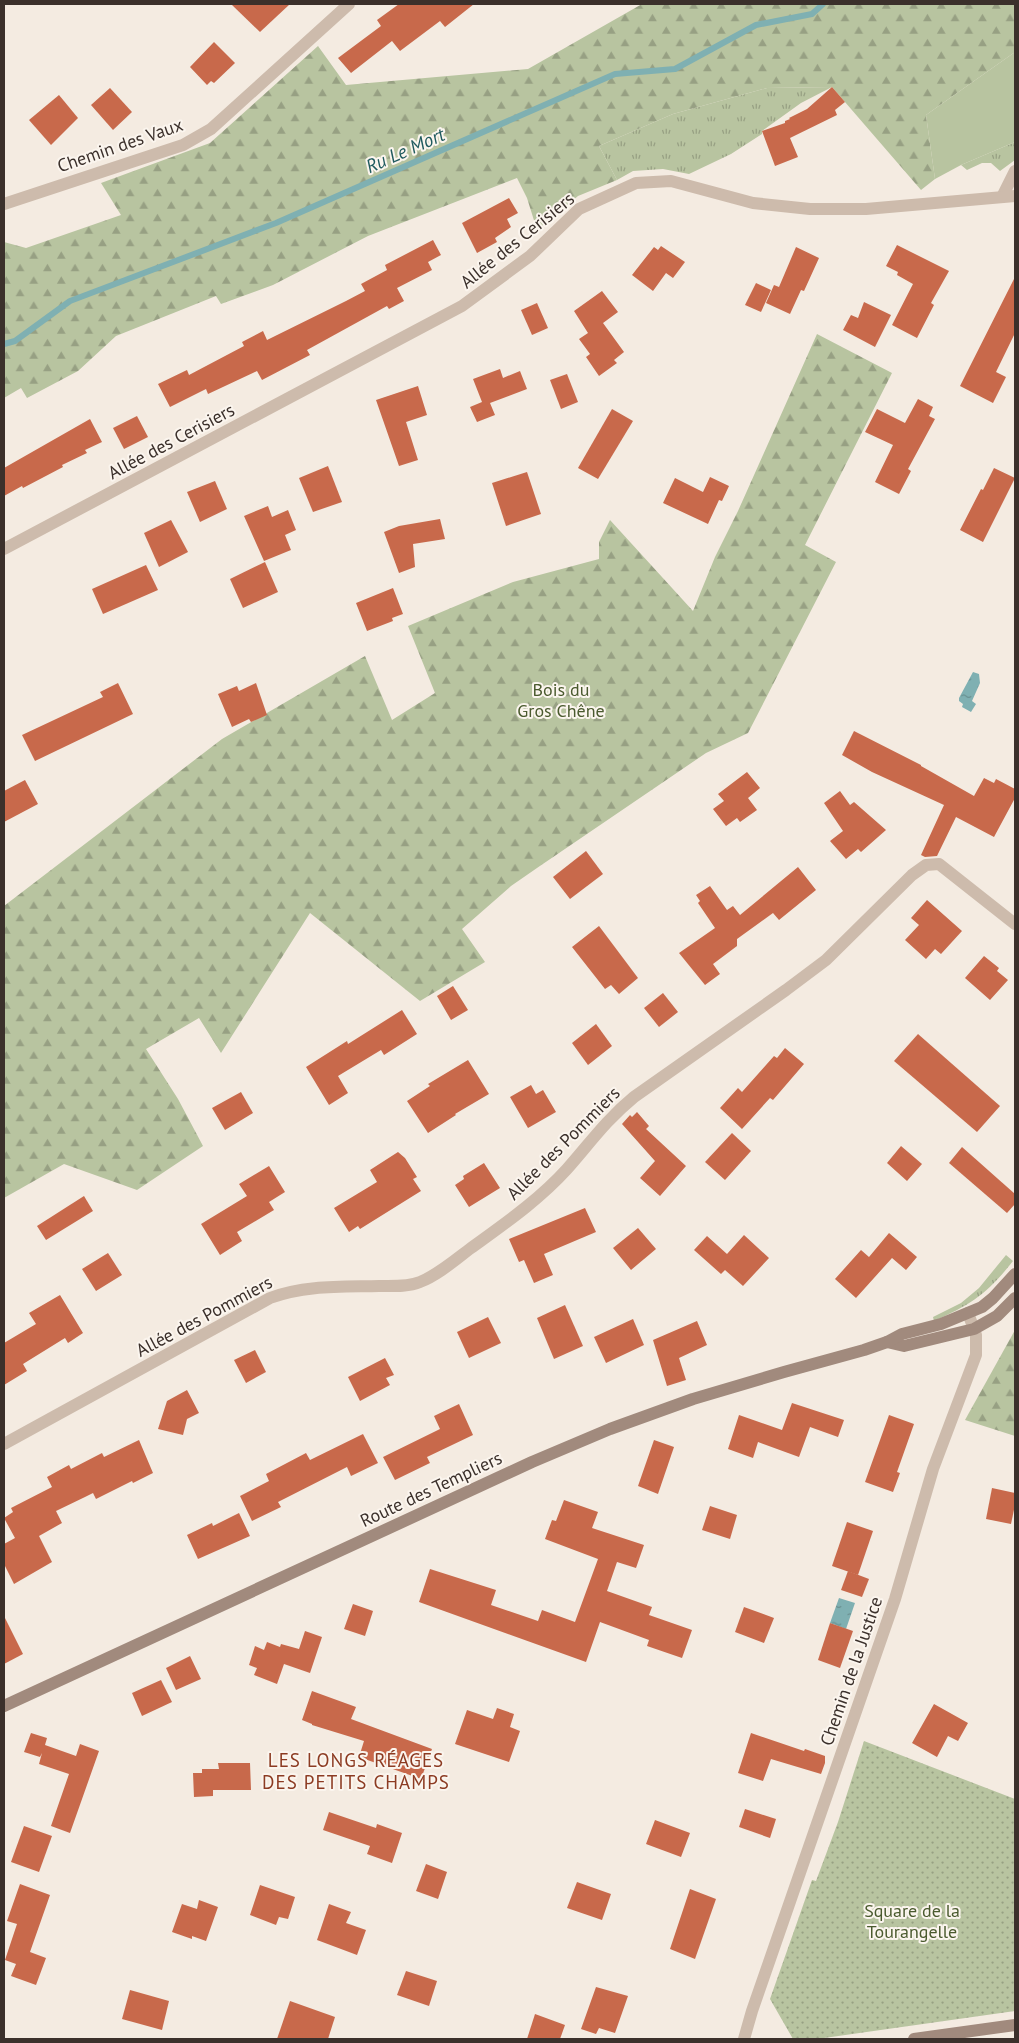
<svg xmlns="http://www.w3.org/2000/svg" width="1019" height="2043" font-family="'PT Sans',sans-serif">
  <defs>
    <pattern id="grass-tufts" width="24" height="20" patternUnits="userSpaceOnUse" patternTransform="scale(1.25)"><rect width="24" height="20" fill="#b8c4a0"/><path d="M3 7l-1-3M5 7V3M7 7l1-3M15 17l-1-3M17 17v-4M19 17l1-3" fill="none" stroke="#97a083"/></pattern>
    <pattern id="forest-firs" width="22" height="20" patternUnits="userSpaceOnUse" patternTransform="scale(1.25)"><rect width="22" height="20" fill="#b8c4a0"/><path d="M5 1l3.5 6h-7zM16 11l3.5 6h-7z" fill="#97a083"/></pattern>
    <pattern id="park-dots" width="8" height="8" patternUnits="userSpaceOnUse" patternTransform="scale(1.25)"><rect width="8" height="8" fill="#b8c4a0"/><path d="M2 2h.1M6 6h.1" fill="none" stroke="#97a083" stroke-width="1.8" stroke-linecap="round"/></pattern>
    <pattern id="water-ripples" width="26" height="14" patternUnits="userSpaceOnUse" patternTransform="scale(1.25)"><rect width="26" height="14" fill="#7fb0b2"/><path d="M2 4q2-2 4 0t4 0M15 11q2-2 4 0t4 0" fill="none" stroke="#699091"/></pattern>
  </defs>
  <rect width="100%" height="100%" fill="#f4ebe1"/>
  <g fill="url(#grass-tufts)">
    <path d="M832,87L801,103L762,131V134L731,154L689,174L663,169L633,171L617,180L599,146L673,114L767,88Z"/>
    <path d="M1015,142V160L1000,171L991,163H982L967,170L961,165Z"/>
    <path d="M1006,1255L1013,1261C987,1294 972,1304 934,1321L933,1317L961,1303L979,1288Z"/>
  </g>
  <g fill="url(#forest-firs)">
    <path d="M642,4H1015V52L926,115L935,179L921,190L832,87L767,88L673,114L599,146L617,180L578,196L537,230L527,198L517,178L368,236L273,285L221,304L216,296L116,336L78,371L27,398L21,388L4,398V242L26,248L121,215L101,183L210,143L318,46L346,85L528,69Z"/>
    <path d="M817,334L892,373L805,545L836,562L748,733L706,753L537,868L511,886L462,929L485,962L420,1001L310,913L221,1053L199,1018L146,1049L178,1099L203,1146L137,1190L64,1164L4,1198V906L222,739L365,656L392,720L435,693L408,626L513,582L599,559V542L610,520L693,611L715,557L738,511Z"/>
    <path d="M1015,1330V1436L965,1420Z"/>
  </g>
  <path fill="url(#park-dots)" d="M864,1741L1015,1799V2011L817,2039H793L770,1999L812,1880L816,1881L838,1822Z"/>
  <path fill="#b8c4a0" d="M1015,52V142L961,165L935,179L926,115Z"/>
  <g fill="url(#water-ripples)">
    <path d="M973,672L979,674L980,683L972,701L976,704L971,712L962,707L963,704L959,701V698Z"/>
    <path d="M839,1598L855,1603L846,1629L830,1623Z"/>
  </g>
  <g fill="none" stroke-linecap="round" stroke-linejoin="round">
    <path stroke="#7fb0b2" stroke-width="6" d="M4,344L15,341L70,301L276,223L615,74L675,69L756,25L812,14L823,4"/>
  </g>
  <g fill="#c8694b">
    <path d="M231,4H290L260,32Z"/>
    <path d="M399,4H474L445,27L440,21L400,51L392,41L351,73L338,58L381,26L377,20Z"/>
    <path d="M214,42L235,63L214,83L211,81L207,85L190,67Z"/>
    <path d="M832,87L845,102L835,110L837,115L790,138L798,157L775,166L762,131L785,123V121L790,119L789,118L807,109Z"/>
    <path d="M110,88L132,112L113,130L91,105Z"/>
    <path d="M59,95L78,118L51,145L29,120Z"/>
    <path d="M509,198L518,213L507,219L511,227L495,238L497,242L477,253L462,223Z"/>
    <path d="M433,240L441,255L428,262L432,270L397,288L404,301L389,309L387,306L307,350L310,355L262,380L257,371L208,394L206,389L170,407L158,384L187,370L189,375L244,346L242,342L263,331L267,340L346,301L365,291L361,284L387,270L385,265Z"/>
    <path d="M897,245L949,271L931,303L934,305L917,338L892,325L913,284L897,275L898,272L886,266Z"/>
    <path d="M661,246L685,262L673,278L666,273L653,291L632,275L654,247L658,250Z"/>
    <path d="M796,247L819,258L804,291L801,290L790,314L766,303L774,285L779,287Z"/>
    <path d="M1015,277V333L996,372L1006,377L993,403L960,386Z"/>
    <path d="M756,283L771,290L761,312L745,305Z"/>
    <path d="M602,291L618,312L603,323L624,352L614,360L617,363L599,376L586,357L590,354L579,339L588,333L574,311Z"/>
    <path d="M864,302L891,315L875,347L843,330L851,315L858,318Z"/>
    <path d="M537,303L548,328L532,335L521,310Z"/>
    <path d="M500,369L503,378L520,371L527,389L490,403L495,415L477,422L470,407L482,402L473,379Z"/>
    <path d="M567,374L578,402L561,409L550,380Z"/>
    <path d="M418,386L427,415L406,422L418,460L399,466L376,400Z"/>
    <path d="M918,399L933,407L929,416L935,419L908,469L911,471L899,494L875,482L893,445L865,432L877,409L905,423Z"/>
    <path d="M612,409L633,421L598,479L578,468Z"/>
    <path d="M137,416L148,437L124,449L113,428Z"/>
    <path d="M90,419L102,442L85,450L87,453L62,465L63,467L23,488L22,486L4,496V468Z"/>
    <path d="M328,466L342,502L313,512L299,478Z"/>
    <path d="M994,468L1015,478L983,542L960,530L981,489L983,490Z"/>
    <path d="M527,472L541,514L506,526L492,483Z"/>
    <path d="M710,477L729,486L722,501L719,500L708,524L663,503L675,478L703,492Z"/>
    <path d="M215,481L227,509L200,522L187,492Z"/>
    <path d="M268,506L272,517L288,510L296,530L285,535L291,550L264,561L244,516Z"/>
    <path d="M440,519L445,539L413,544L415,567L399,573L384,532L399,526Z"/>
    <path d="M171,520L188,552L159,567L144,533Z"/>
    <path d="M265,562L278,592L243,608L230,579Z"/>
    <path d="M146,565L158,590L103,614L92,589Z"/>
    <path d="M393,588L403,614L392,618L393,621L367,631L356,603Z"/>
    <path d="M118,683L133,714L35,761L22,735L103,697L100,692Z"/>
    <path d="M256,683L267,715L251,722L249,719L232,727L218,694L237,686L239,691Z"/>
    <path d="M854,731L921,765V766L974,796L984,778L994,783L996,779L1015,789V798L994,837L956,817L937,856L925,857L921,855L944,805L872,772L842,755Z"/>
    <path d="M747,772L760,788L748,798L757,810L740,822L737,818L726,826L713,809L724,801L718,794Z"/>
    <path d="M25,780L38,804L4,822V791Z"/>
    <path d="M840,791L850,805L854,802L886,830L861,852L858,849L846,859L830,841L843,831L824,803Z"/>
    <path d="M586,851L603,874L570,899L553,877Z"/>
    <path d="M798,867L816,890L779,920L773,913L737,939V946L713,964L720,974L705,985L679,953L715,928L698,903L700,901L696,895L710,886L727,910L733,906L740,915Z"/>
    <path d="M927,900L962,931L941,954L935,949L926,959L905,940L919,925L911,918Z"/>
    <path d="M599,926L638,978L619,994L611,985L605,989L572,947Z"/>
    <path d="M984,956L999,968L997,971L1008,980L990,1000L965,978Z"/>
    <path d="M453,986L468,1010L451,1020L437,996Z"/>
    <path d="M663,993L678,1012L659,1027L644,1008Z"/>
    <path d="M402,1010L417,1034L384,1055L381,1050L338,1076L348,1093L329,1105L306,1067L347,1041L348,1044Z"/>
    <path d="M596,1024L612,1046L588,1065L572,1043Z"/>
    <path d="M918,1034L1000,1106L977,1132L894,1061Z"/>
    <path d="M785,1048L804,1064L773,1100L770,1098L742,1129L720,1108L738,1088L742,1092L774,1056L777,1058Z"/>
    <path d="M468,1060L489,1094L455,1114L456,1115L428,1133L407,1101L430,1086L428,1084Z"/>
    <path d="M531,1085L536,1094L543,1090L556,1112L528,1128L510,1097Z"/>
    <path d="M241,1092L253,1113L225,1130L212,1108Z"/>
    <path d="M637,1112L649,1126L646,1129L686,1166L660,1196L640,1178L655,1161L622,1124L630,1115L632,1117Z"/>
    <path d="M732,1133L751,1151L725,1180L705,1162Z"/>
    <path d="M901,1146L922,1164L907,1181L887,1163Z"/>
    <path d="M962,1147L1015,1194V1204L1007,1213L949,1163Z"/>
    <path d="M398,1152L405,1158L417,1177L413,1179L421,1191L360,1229L358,1226L349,1232L334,1208L377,1182L370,1170Z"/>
    <path d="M484,1163L500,1188L469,1207L455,1185L464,1179L463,1176Z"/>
    <path d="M269,1166L285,1192L269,1202L274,1210L237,1232L242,1241L220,1255L201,1224L247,1196L239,1184Z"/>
    <path d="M84,1196L93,1211L46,1240L37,1226Z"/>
    <path d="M585,1208L596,1232L544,1254L553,1275L534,1283L524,1260L519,1262L509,1239Z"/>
    <path d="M638,1228L656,1249L631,1270L613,1248Z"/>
    <path d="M889,1233L917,1257L906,1270L892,1258L856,1298L835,1279L861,1250L869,1257Z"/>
    <path d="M744,1235L769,1258L743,1286L725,1270L721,1274L694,1250L707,1236L727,1254Z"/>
    <path d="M108,1253L122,1275L96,1291L82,1269Z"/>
    <path d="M60,1295L83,1333L68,1343L65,1338L23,1364L27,1371L4,1385V1343L36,1324L29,1313Z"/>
    <path d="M565,1305L583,1346L554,1359L537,1318Z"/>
    <path d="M488,1317L501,1343L469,1358L457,1332Z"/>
    <path d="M633,1319L644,1345L606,1363L594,1337Z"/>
    <path d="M697,1321L707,1345L679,1358L686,1380L667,1386L653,1340Z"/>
    <path d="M255,1350L266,1372L246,1383L234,1360Z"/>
    <path d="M385,1358L394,1375L386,1378L390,1385L360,1401L348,1377Z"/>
    <path d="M187,1390L199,1413L187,1419L183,1435L158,1429L167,1401Z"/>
    <path d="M792,1403L844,1420L838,1437L810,1427L799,1457L758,1442L753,1458L728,1449L739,1415L782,1430Z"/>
    <path d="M459,1404L473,1435L427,1457L430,1463L395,1480L383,1457L440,1429L434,1416Z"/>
    <path d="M889,1415L914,1424L897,1472L900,1473L893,1492L865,1482Z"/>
    <path d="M363,1434L378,1463L351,1476L347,1467L278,1502L281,1507L252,1521L240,1496L269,1481L266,1474L306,1453L310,1460Z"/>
    <path d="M139,1440L153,1473L133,1483L132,1481L96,1499L93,1493L85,1497L56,1511L62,1523L39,1536L52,1562L14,1584L4,1564V1544L15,1538L4,1518L13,1512L11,1508L52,1487L47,1477L69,1465L71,1469L102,1453L104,1457Z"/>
    <path d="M654,1440L674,1447L658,1494L638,1486Z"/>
    <path d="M992,1488L1015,1493V1505L1011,1524L986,1519Z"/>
    <path d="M564,1500L598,1512L592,1528L644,1545L636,1568L617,1562L607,1591L652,1607L649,1615L692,1630L682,1658L647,1646L649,1640L600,1622L586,1662L419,1602L430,1569L496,1590L491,1605L538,1621L542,1610L575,1622L598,1559L545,1539L552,1520L556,1521Z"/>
    <path d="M710,1506L737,1515L730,1539L702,1530Z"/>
    <path d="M239,1513L250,1536L198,1559L187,1535L212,1523L213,1526Z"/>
    <path d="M847,1522L873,1531L858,1575L832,1566Z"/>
    <path d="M848,1571L869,1579L862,1597L841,1590Z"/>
    <path d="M353,1604L373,1611L365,1636L344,1629Z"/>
    <path d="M744,1607L774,1618L764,1643L735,1632Z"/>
    <path d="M4,1616L23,1654L4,1664Z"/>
    <path d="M830,1623L853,1631L840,1668L818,1660Z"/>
    <path d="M305,1631L322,1637L310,1673L284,1664L277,1684L254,1675L257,1668L249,1665L255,1646L264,1650L267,1642L280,1647L281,1644L299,1649Z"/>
    <path d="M190,1656L201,1679L176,1690L166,1668Z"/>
    <path d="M161,1680L172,1702L142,1716L132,1693Z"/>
    <path d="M312,1691L356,1707L351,1719L432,1749L421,1779L359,1757L364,1741L312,1725V1724L302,1720Z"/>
    <path d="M934,1704L968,1723L958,1741L948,1736L937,1757L912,1743Z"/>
    <path d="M497,1708L514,1714L510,1727L520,1731L509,1762L455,1744L467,1710L493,1719Z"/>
    <path d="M31,1733L47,1738L45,1745L76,1756L80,1744L99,1751L70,1833L51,1826L69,1774L39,1764L42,1753L40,1757L24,1752Z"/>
    <path d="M751,1733L804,1751L805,1749L825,1756V1763L821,1774L771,1759L763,1781L738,1773Z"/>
    <path d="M218,1763H250L251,1790H213V1796L194,1797L193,1773H202V1769H219Z"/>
    <path d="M745,1809L776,1819L770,1838L739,1827Z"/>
    <path d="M329,1812L376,1828L377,1824L402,1833L392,1863L367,1854L370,1846L323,1830Z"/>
    <path d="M655,1820L690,1833L681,1857L646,1844Z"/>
    <path d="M24,1826L52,1836L39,1872L11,1862Z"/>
    <path d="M426,1864L447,1872L438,1899L416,1891Z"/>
    <path d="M577,1882L611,1894L602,1920L567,1908Z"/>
    <path d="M20,1884L50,1895L30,1952L46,1958L36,1985L11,1976L16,1964L5,1960L17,1924L7,1921Z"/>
    <path d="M260,1885L295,1897L288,1919L279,1917L276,1925L250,1915Z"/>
    <path d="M690,1889L716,1899L695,1959L670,1949Z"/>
    <path d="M199,1900L218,1907L206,1941L192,1936V1939L172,1932L182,1904L197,1909Z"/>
    <path d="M329,1904L351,1912L346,1923L366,1930L357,1955L317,1940Z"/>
    <path d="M406,1971L437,1981L429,2006L397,1995Z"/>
    <path d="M596,1987L628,1996L615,2033L599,2028L596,2034L581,2029Z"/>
    <path d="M130,1990L169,2001L162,2030L122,2019Z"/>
    <path d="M290,2001L335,2017L328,2039H277Z"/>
    <path d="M535,2014L565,2025L560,2039H527Z"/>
  </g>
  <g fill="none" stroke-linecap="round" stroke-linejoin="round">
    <g stroke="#cdbbac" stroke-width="12">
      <path d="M1002,197L1015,171"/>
      <path d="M4,204L183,145L211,129L349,4"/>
      <path d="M4,549L462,306L530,256L579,209L636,183L671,181L753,203L810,209H866L1015,196"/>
      <path d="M4,1444L270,1298C305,1285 342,1287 379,1286C392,1286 408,1287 420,1282C438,1275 455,1260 471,1248C504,1224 539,1200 567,1169C590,1143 606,1120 634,1097L786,990L826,960L912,875L926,865L939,864L1015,924"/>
      <path d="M744,2039L752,2011L895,1599L933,1469L976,1355V1335L968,1313"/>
    </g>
    <g stroke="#a18a7d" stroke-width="12">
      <path d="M887,1342L904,1346L974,1329L997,1316L1015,1298"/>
      <path d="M4,1706L532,1462L610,1429L693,1399L784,1372L864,1350L887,1342L902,1334L941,1324L982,1307L993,1298L1015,1274"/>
      <path d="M914,2039L1015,2025"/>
    </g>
  </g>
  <g text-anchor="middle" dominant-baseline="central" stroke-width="4" stroke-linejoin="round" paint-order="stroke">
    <g font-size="18" fill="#3b302b" stroke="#fbf5ee">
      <text transform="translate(120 145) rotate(-19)">Chemin des Vaux</text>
      <text transform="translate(517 240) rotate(-39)">Allée des Cerisiers</text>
      <text transform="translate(171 441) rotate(-28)">Allée des Cerisiers</text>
      <text transform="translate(563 1143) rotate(-45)">Allée des Pommiers</text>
      <text transform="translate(204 1316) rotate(-28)">Allée des Pommiers</text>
      <text transform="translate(431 1489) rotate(-25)">Route des Templiers</text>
      <text transform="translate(851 1671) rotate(-71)">Chemin de la Justice</text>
    </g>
    <g font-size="18" fill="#4a5a2e" stroke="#fbf5ee">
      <text x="561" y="689">Bois du<tspan x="561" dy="21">Gros Chêne</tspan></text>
      <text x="912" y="1910">Square de la<tspan x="912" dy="21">Tourangelle</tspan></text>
    </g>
    <g font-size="19" font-style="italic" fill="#1f5a5e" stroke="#fbf5ee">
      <text transform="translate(405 150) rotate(-24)">Ru Le Mort</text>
    </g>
    <g font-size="19" letter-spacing="1" fill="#8c3b22" stroke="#fbf5ee">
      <text x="356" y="1760">LES LONGS RÉAGES<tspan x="356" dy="22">DES PETITS CHAMPS</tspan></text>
    </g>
  </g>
  <rect width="1019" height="2043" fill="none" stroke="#3b302b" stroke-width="10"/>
</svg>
